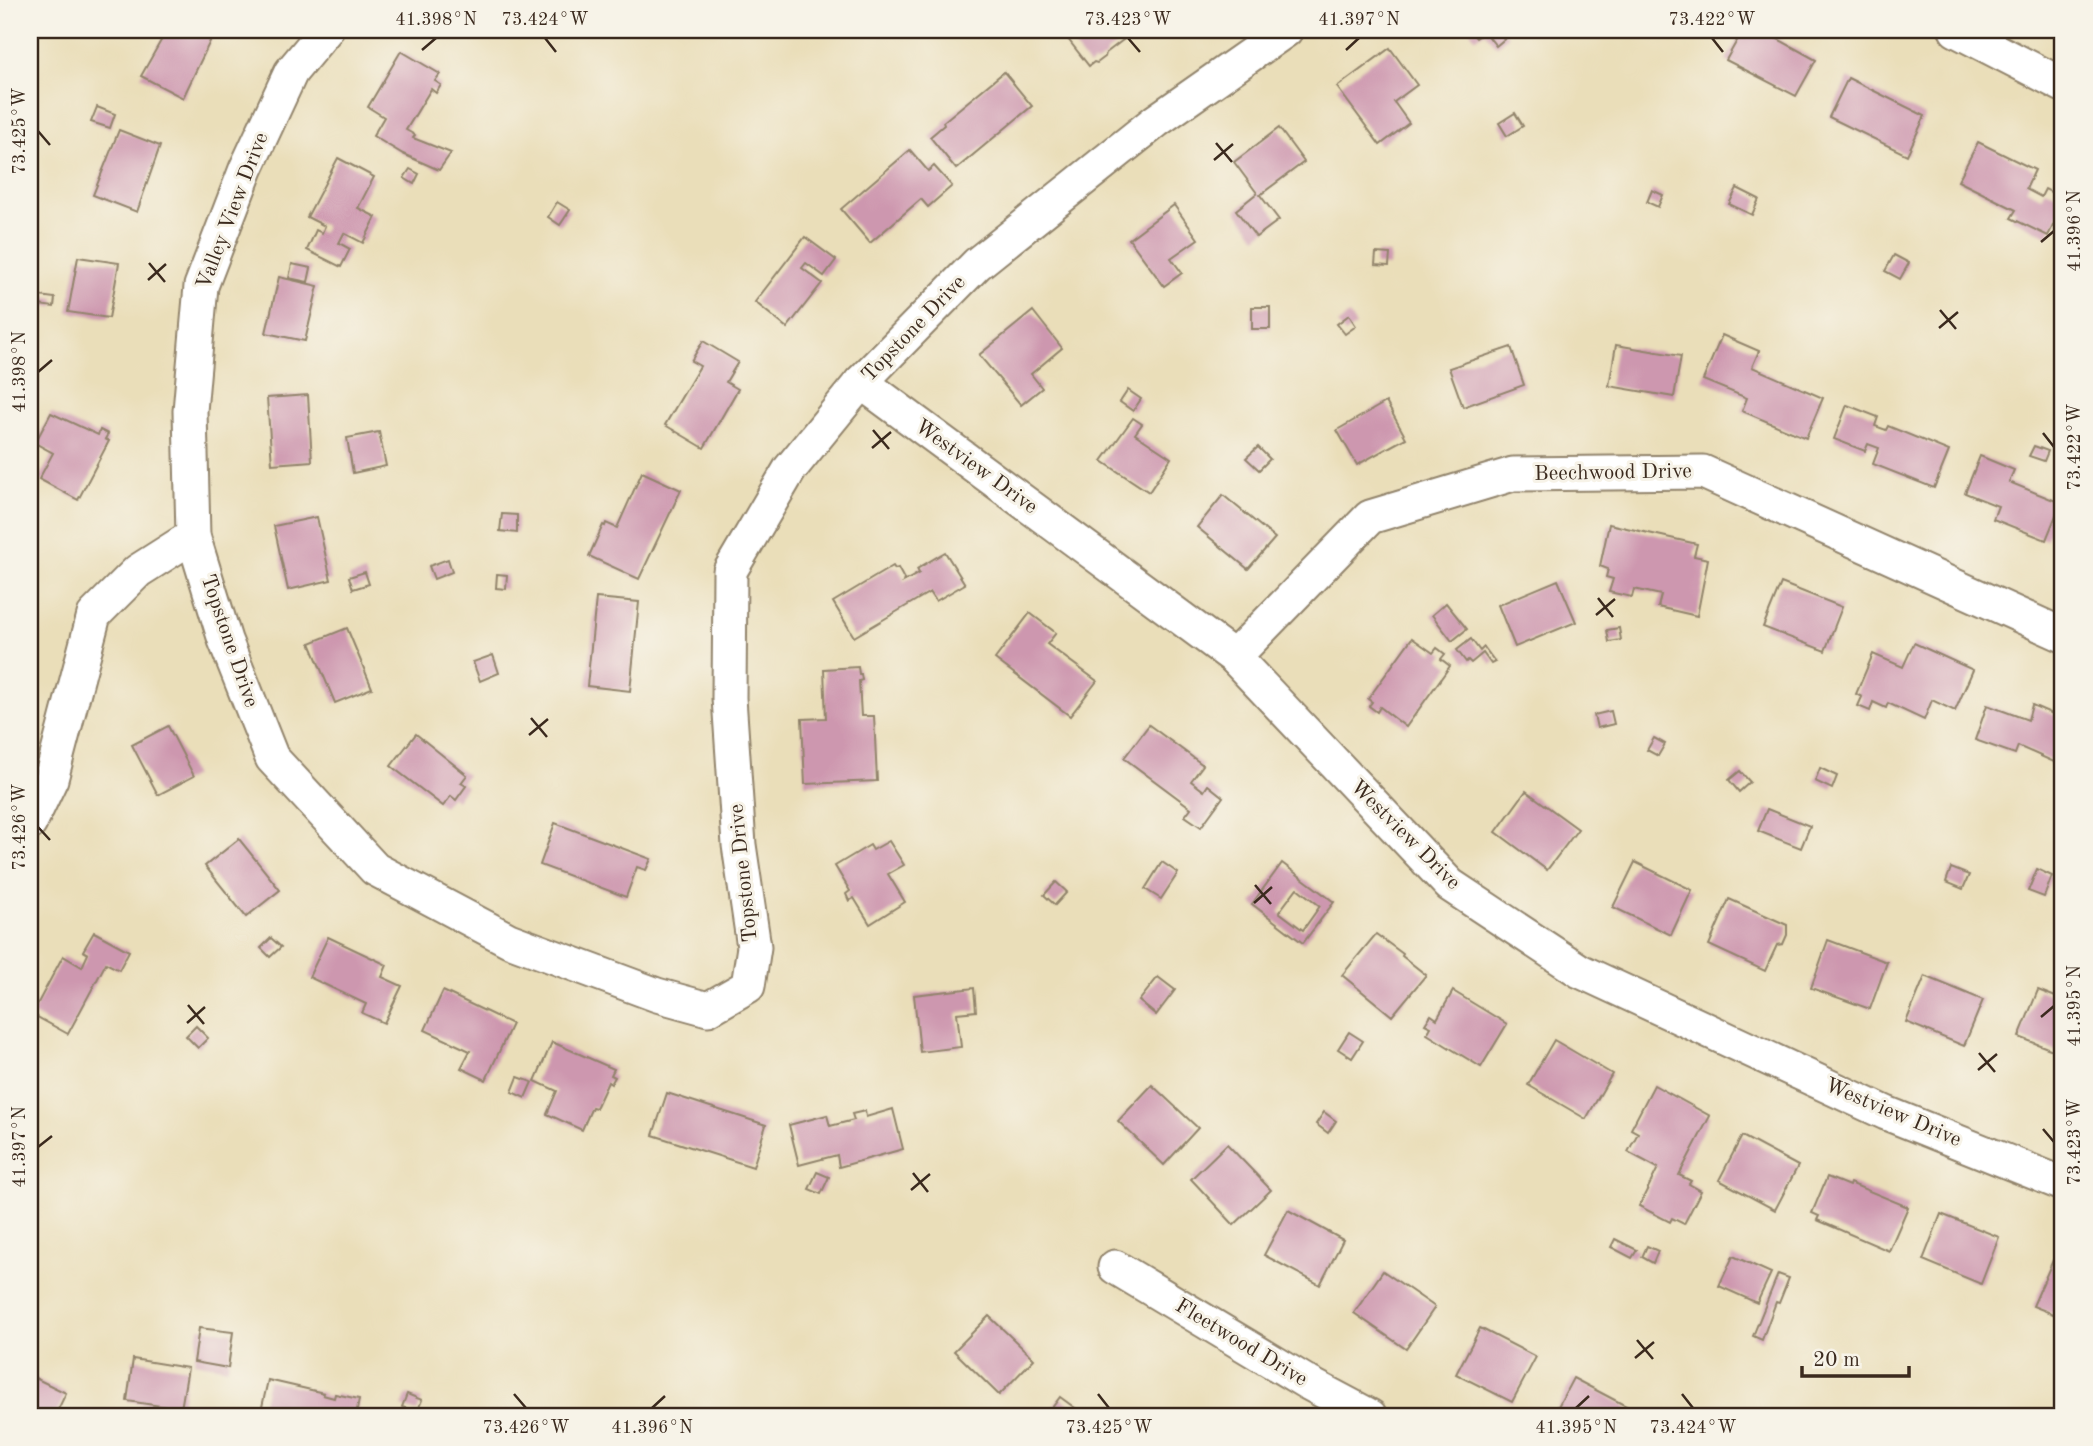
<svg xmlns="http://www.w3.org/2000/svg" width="2093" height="1446" font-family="'Old Standard TT',serif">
  <rect width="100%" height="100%" fill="#f7f3e8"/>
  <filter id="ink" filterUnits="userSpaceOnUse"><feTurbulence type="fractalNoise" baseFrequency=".0143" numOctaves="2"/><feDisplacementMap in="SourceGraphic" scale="14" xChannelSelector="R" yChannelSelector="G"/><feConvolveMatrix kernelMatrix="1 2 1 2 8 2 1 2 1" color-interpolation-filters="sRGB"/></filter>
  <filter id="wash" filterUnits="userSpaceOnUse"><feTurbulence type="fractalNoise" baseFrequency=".00686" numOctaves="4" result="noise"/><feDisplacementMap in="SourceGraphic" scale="28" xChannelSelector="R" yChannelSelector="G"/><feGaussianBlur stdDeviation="1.57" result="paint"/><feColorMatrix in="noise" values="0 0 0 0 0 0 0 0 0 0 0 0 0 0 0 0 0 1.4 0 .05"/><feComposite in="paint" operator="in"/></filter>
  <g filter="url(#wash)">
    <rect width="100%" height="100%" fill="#eadeb9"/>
    <g id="blocks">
      <g fill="#cd97af" fill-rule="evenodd">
        <path d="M167,30H203L213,35L183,98L141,76Z"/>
        <path d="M1069,30H1136L1106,53L1105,57L1097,63L1094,62L1089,66L1064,34Z"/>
        <path d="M1469,30H1503L1508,36L1496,46L1485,32L1476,38Z"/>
        <path d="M1743,30H1765L1768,31L1767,33L1816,60L1796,96L1726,60Z"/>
        <path d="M1390,48L1417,85L1394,102L1409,123L1380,145L1337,87Z"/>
        <path d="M401,51L440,74L435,81L441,85L436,93L431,89L406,130L415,135L413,138L451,153L439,170L403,154L373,136L384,117L368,107Z"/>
        <path d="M1004,72L1032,106L956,169L930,137L944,125L943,122Z"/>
        <path d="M1848,78L1925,116L1907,155L1829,117Z"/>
        <path d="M97,107L115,114L110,128L91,122Z"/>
        <path d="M1515,113L1523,126L1507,136L1499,123Z"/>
        <path d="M1279,128L1304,162L1260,195L1279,220L1256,237L1236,210L1257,193L1234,162Z"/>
        <path d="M119,130L160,146L137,212L93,195Z"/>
        <path d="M1978,142L2035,170L2026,189L2041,197L2045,189L2063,198V205L2048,236L2011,218L2016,210L1958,181Z"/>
        <path d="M910,150L928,171L934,166L952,186L928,207L921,199L870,243L841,209Z"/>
        <path d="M338,158L374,177L358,208L376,217L363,243L344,233L339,243L350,249L341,267L307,250L316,230L322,233L325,226L307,217Z"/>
        <path d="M410,169L419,174L414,184L404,178Z"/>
        <path d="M1737,188L1759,199L1752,215L1729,204Z"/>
        <path d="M1652,190L1663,195L1658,207L1647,202Z"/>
        <path d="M557,202L570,210L560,225L548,217Z"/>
        <path d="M1174,205L1198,239L1171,258L1182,273L1164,286L1129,239Z"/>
        <path d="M805,237L836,260L824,276L806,263L802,268L822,283L787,328L755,302Z"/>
        <path d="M1376,253L1390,254L1389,266L1375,265Z"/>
        <path d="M1894,255L1909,263L1900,279L1885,271Z"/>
        <path d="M78,257L119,263L109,318L68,312Z"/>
        <path d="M292,264L311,268L308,282L289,278Z"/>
        <path d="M279,277L318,286L305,341L266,333Z"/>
        <path d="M39,296L55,298L54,307L38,305Z"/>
        <rect x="1252" y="307" width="18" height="22"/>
        <path d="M1033,311L1062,348L1031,374L1042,388L1021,405L979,355Z"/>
        <path d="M1349,315L1356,326L1345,334L1337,324Z"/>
        <path d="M1722,335L1759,351L1752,367L1823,398L1806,438L1742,411L1747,398L1703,380Z"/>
        <path d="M703,341L738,362L726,382L738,389L704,448L665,425L700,366L691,361Z"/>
        <path d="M1616,345L1681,356L1674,397L1609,386Z"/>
        <path d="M1511,347L1524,385L1463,407L1449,368Z"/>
        <path d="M1128,390L1141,399L1133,411L1120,402Z"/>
        <path d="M308,395L312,461L272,464L267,398Z"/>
        <path d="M1386,402L1406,438L1357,465L1337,430Z"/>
        <path d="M1847,405L1878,417L1875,426L1886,430L1888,426L1949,451L1934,488L1873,464L1879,448L1868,444L1865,451L1834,439Z"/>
        <path d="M51,413L98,435L100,430L108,434L105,439L109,441L78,500L39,479L53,453L35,443Z"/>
        <path d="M1133,418L1142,424L1135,434L1171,458L1149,492L1102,461Z"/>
        <path d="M379,432L386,466L353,473L347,438Z"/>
        <path d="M2034,446L2048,451L2044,461L2029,456Z"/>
        <path d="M1258,447L1270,459L1259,470L1246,458Z"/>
        <path d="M1980,456L2014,470L2009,482L2061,503L2046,540L1993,519L1998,506L1965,493Z"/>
        <path d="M642,472L681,490L639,579L589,556L603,525L605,526L606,523L617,528Z"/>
        <path d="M1223,495L1275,538L1248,569L1197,527Z"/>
        <path d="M502,514L517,515V533L500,531Z"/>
        <path d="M317,517L331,580L288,590L274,526Z"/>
        <path d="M1609,524L1697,544L1694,556L1708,559L1697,616L1658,607L1661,595L1634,589L1632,597L1609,592L1613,579L1606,577L1608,569L1600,566Z"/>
        <path d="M945,552L965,584L936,601L930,592L854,637L833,602L893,566L895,569L898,568L904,579L903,582L919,573L917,569Z"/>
        <path d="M448,559L452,572L434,579L429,566Z"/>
        <path d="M365,572L369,584L353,589L349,577Z"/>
        <path d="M497,574L507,575L506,589L496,588Z"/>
        <path d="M1558,580L1576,622L1515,647L1498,605Z"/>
        <path d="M1781,583L1842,607L1825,651L1763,627Z"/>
        <path d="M596,598L639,602L630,691L587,686Z"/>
        <path d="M1446,603L1467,629L1452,641L1432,615Z"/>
        <path d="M1030,613L1056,633L1047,644L1097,681L1070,716L995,659Z"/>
        <path d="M347,628L372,688L335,703L310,643Z"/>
        <path d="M1619,628L1621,640L1609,642L1607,630Z"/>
        <path d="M1412,638L1433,653L1437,648L1445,654L1441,659L1450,666L1406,727L1380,707L1377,712L1369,706L1372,702L1368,699Z"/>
        <path d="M1471,639L1480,651L1484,647L1495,662L1491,664L1483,653L1471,663L1468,660L1466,662L1457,650Z"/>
        <path d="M1914,643L1973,670L1955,711L1932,700L1924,720L1888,703L1886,708L1873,702L1870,711L1858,706L1862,697L1856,694L1873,654L1903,667Z"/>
        <path d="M493,655L499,673L480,681L473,662Z"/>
        <path d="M858,667L859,674H861L862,680L859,681L861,716H874L877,781L805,784L802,719L826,718L824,669Z"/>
        <path d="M1987,705L2028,720L2032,705L2055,715L2057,710L2063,713V766L2018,746L2015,754L1975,740Z"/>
        <path d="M1611,711L1614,724L1597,728L1594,715Z"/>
        <path d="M1149,725L1203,765L1191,781L1204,791L1208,785L1223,797L1201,827L1185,816L1191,808L1124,758Z"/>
        <path d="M168,726L194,776L158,795L132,745Z"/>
        <path d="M416,734L467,775L461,783L466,786L456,800L451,796L443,806L391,766Z"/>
        <path d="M1654,738L1665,744L1658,756L1647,750Z"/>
        <path d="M1820,768L1837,776L1832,789L1815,781Z"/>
        <path d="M1740,771L1750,782L1739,792L1729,780Z"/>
        <path d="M1526,791L1578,829L1547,870L1496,832Z"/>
        <path d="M1767,809L1810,826L1801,848L1758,831Z"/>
        <path d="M555,823L651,859L646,870L637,867L626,897L540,865Z"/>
        <path d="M239,839L280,890L246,917L205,866Z"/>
        <path d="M889,841L904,865L888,874L905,902L870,924L854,898L849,901L846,894L850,891L835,866L870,845L873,850Z"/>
        <path d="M1162,862L1178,873L1161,899L1145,889Z"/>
        <path d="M1635,862L1692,890L1671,935L1613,907Z"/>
        <path d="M1282,863L1334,902L1303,943L1252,904ZM1297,888L1320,906L1303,930L1279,912Z"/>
        <path d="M1951,868L1969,875L1963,889L1946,882Z"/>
        <path d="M2037,869L2052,876L2044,897L2028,891Z"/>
        <path d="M1056,882L1067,892L1055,905L1044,895Z"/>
        <path d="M1729,899L1787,925V935L1783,944L1777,945L1765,971L1709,945Z"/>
        <path d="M94,932L129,951L119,970L106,963L68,1034L32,1014L63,956L82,967L88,954L83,951Z"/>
        <path d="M1376,934L1403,954L1402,956L1426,975L1392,1016L1342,975Z"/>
        <path d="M328,937L387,965L382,977L402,986L384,1023L362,1013L366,1004L309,977Z"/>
        <path d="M271,938L281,947L270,957L261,948Z"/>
        <path d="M1828,940L1887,962L1870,1009L1811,988Z"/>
        <path d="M1925,976L1983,1000L1964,1046L1906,1022Z"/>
        <path d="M1158,977L1175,990L1156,1015L1139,1001Z"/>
        <path d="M974,988L976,1011L957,1013L961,1047L920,1052L914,995Z"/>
        <path d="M2038,990L2063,1000V1054L2019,1037Z"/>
        <path d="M443,991L512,1024L486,1080L461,1068L470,1051L425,1030Z"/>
        <path d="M1453,991L1507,1024L1481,1067L1427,1034L1431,1027L1425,1024L1431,1015L1437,1019Z"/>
        <path d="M196,1026L208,1038L198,1048L186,1036Z"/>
        <path d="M1349,1032L1363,1041L1352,1058L1338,1049Z"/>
        <path d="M1554,1040L1612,1074L1586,1119L1528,1085Z"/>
        <path d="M552,1042L614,1069L611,1075L615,1077L611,1084L608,1082L596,1108L592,1107L582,1130L547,1114L557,1091L535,1081Z"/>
        <path d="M518,1077L532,1082L525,1098L512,1092Z"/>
        <path d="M1152,1085L1198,1128L1164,1165L1118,1121Z"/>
        <path d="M1654,1085L1710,1116L1679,1175L1691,1181L1689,1184L1701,1191L1684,1224L1672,1218L1670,1222L1639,1206L1658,1168L1628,1152L1638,1133L1631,1129Z"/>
        <path d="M667,1093L766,1125L753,1167L653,1135Z"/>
        <path d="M893,1109L903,1149L839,1167L837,1155L799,1165L789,1125L827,1115L830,1126L854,1120L852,1114L865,1111L866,1117Z"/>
        <path d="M1324,1112L1336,1121L1328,1133L1316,1124Z"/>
        <path d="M1742,1136L1798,1166L1775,1210L1719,1180Z"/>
        <path d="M1227,1144L1271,1190L1234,1225L1191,1179Z"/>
        <path d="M817,1172L829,1177L821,1194L809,1189Z"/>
        <path d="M1827,1177L1849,1186L1850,1183L1908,1207L1889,1251L1817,1220L1819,1216L1812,1213Z"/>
        <path d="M1288,1210L1343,1240L1320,1285L1264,1255Z"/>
        <path d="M1941,1214L1999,1237L1981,1284L1923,1260Z"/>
        <path d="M1615,1239L1637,1250L1632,1258L1611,1247Z"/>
        <path d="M1647,1246L1658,1251L1653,1263L1642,1257Z"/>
        <path d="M1733,1256L1771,1273L1757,1303L1719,1286Z"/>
        <path d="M2053,1260L2063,1264V1318L2033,1306Z"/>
        <path d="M1383,1271L1435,1307L1406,1349L1354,1313Z"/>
        <path d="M1778,1274L1789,1278L1779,1303L1776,1302L1762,1340L1753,1336Z"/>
        <path d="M989,1316L1034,1359L999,1395L954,1351Z"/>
        <path d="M199,1328L233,1332L228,1368L194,1362Z"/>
        <path d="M1480,1328L1536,1357L1512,1402L1456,1374Z"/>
        <path d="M133,1359L188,1368L181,1409L127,1401Z"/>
        <path d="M33,1377L66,1393L55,1416L30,1414V1384Z"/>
        <path d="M1573,1378L1628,1407L1623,1416H1553Z"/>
        <path d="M268,1380L324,1393L323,1395L334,1398L335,1394L359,1399L356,1416H329L330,1413L319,1411L318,1416H260Z"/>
        <path d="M407,1394L422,1400L417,1412L402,1407Z"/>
        <path d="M1060,1397L1086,1416H1046Z"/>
      </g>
    </g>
  </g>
  <g filter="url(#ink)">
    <use href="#blocks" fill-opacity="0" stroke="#92846c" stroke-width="2"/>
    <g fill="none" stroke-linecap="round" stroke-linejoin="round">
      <g stroke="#92846c" stroke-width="37">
        <g id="minor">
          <path d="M326,30L291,72L246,169L201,286L190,411L193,536L225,640L272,758L375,869L509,940L657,995L708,1009L748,986L754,947L739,845L729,698L730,571L790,469L861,382L977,264L1156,121L1286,30"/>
          <path d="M1956,30L2063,85"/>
          <path d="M861,382L1234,657L1450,885L1580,971L1886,1113L2063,1184"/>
          <path d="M1234,657L1370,517L1513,474L1703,472L2063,635"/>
          <path d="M30,823L51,779L94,615L138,571L193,536"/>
          <path d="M1115,1267L1308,1383L1370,1416"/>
        </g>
      </g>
      <use href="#minor" stroke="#fff" stroke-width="33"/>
    </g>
  </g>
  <path fill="none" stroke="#3b2a1e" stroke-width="2.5" d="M545,38L556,52M1128,38L1140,52M1712,38L1723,52M422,50L436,38M1346,50L1359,38M38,131L50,145M1216,143L1232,162M1214,160L1233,144M2041,242L2054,231M149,263L165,282M148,280L166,264M1940,310L1956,329M1939,328L1958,312M38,372L52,360M873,430L889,449M2043,433L2054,447M872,448L891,432M1598,598L1613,617M1596,615L1615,599M531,718L547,737M529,735L548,719M38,827L50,840M1255,885L1271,904M1254,903L1272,887M188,1005L204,1024M2041,1017L2054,1006M187,1023L205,1007M1979,1053L1995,1072M1978,1070L1997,1054M2043,1129L2054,1142M38,1147L52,1136M913,1173L928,1192M911,1190L930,1174M1637,1340L1653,1359M1635,1358L1654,1342M514,1394L526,1408M1098,1394L1109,1408M1682,1394L1693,1408M652,1408L665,1396M1576,1408L1589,1396"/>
  <g text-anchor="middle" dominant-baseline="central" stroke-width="6" stroke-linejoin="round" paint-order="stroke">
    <g font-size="21" fill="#3b2a1e" stroke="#f7f3e8">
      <text transform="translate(233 211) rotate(-69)">Valley View Drive</text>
      <text transform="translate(914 329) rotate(-46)">Topstone Drive</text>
      <text transform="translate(976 467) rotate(36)">Westview Drive</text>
      <text transform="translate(1613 473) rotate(-1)">Beechwood Drive</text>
      <text transform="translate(229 641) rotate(71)">Topstone Drive</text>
      <text transform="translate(1405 835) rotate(45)">Westview Drive</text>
      <text transform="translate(744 873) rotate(-96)">Topstone Drive</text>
      <text transform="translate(1893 1113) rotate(23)">Westview Drive</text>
      <text transform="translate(1241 1343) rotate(31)">Fleetwood Drive</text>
    </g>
  </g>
  <rect width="2093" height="1446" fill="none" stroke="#f7f3e8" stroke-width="77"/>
  <path d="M1802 1366v10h107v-10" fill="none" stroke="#3b2a1e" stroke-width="3.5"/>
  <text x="1813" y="1366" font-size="21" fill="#3b2a1e" stroke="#f7f3e8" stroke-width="5" paint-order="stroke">20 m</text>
  <rect x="38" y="38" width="2016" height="1370" fill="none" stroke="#3b2a1e" stroke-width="2.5"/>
  <g font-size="18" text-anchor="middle" fill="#3b2a1e">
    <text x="436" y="25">41.398°N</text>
    <text x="545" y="25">73.424°W</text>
    <text x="1128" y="25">73.423°W</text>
    <text x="1359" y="25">41.397°N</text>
    <text x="1712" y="25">73.422°W</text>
    <text transform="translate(19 131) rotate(-90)" y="6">73.425°W</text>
    <text transform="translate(2074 231) rotate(-90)" y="6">41.396°N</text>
    <text transform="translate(19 372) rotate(-90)" y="6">41.398°N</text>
    <text transform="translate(2074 447) rotate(-90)" y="6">73.422°W</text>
    <text transform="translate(19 827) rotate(-90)" y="6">73.426°W</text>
    <text transform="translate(2074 1006) rotate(-90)" y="6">41.395°N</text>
    <text transform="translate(2074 1142) rotate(-90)" y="6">73.423°W</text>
    <text transform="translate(19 1147) rotate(-90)" y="6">41.397°N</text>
    <text x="526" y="1433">73.426°W</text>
    <text x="652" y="1433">41.396°N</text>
    <text x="1109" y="1433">73.425°W</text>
    <text x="1576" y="1433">41.395°N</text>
    <text x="1693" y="1433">73.424°W</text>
  </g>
</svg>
